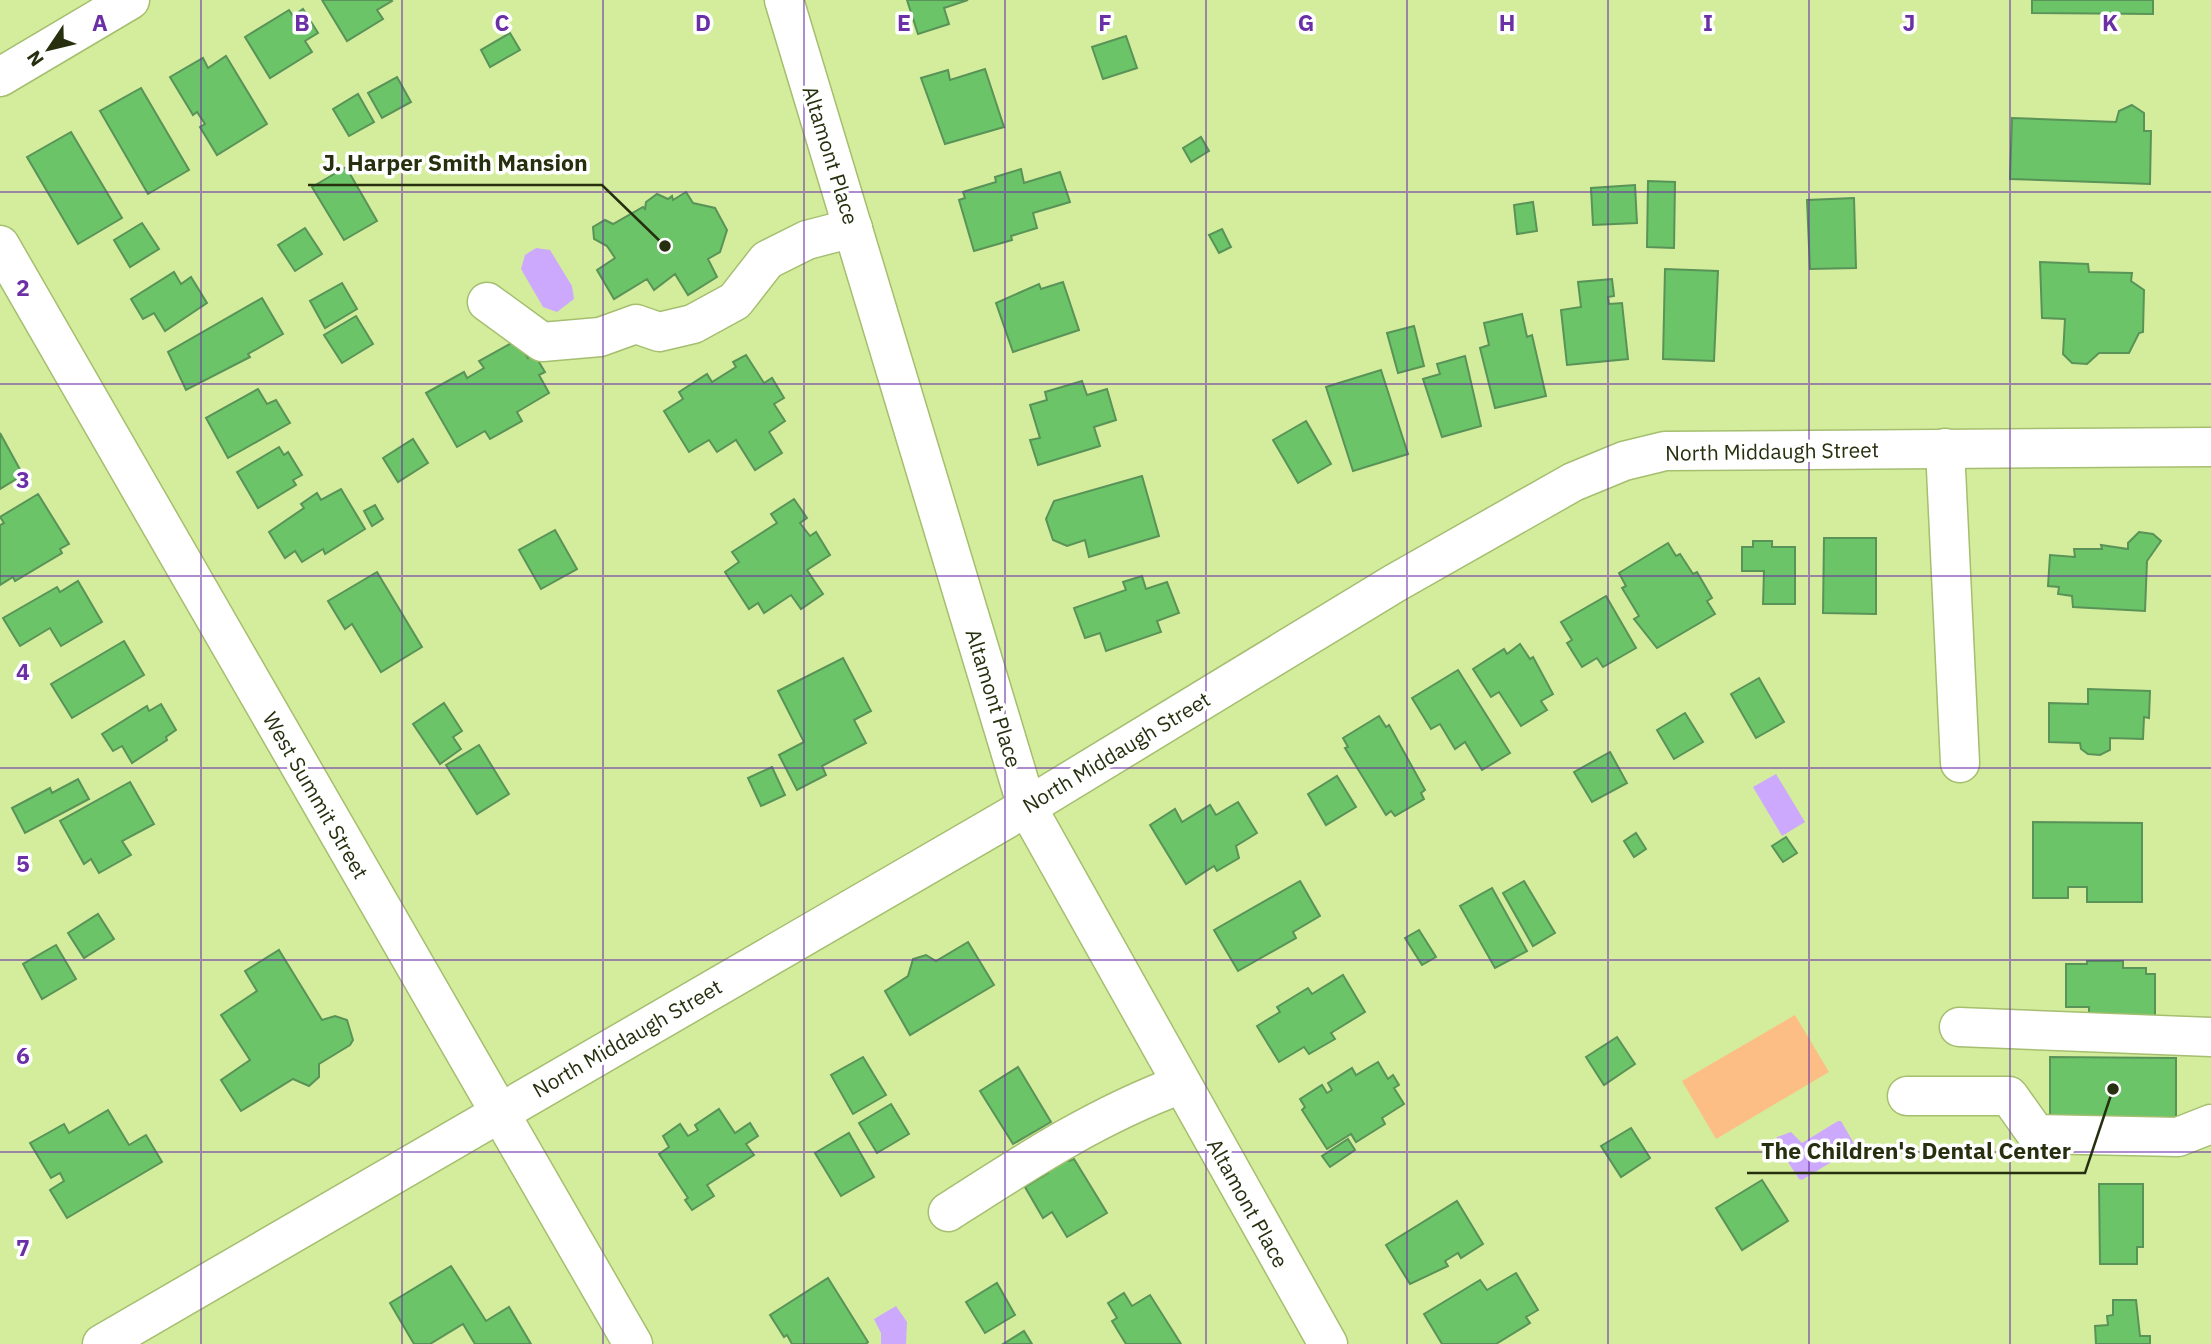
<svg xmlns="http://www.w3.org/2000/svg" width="2211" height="1344" font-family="'IBM Plex Sans',sans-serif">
  <rect width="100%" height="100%" fill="#d3ed9d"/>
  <path fill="#fdbe85" d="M1795,1015L1829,1072L1716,1139L1682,1081Z"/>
  <g fill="#cda9fd">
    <path d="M536,248L550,250L572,286L574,299L557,312L543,307L521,269L525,255Z"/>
    <path d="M1776,774L1805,822L1782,836L1753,787Z"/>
    <path d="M1838,1121H1841L1856,1147L1802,1180L1799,1179L1775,1142L1777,1137L1791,1132L1802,1143Z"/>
    <path d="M896,1306L907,1322L906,1344H881V1333L874,1319Z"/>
  </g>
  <g fill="#6bc468" stroke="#599357" stroke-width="2">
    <path d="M322,0H391L392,1L377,10L383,19L347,41Z"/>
    <path d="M907,0H968L944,8L949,24L918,34Z"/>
    <path d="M2032,0H2153V14L2032,13Z"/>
    <path d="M303,9L318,33L305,41L312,52L270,78L245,37L289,10L293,16Z"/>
    <path d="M510,33L520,50L490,67L481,50Z"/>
    <path d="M1126,36L1137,68L1103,79L1092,47Z"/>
    <path d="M226,56L267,124L217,155L200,127L205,124L197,112L193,115L170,77L203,58L208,68Z"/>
    <path d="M985,69L1004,127L945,144L921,78L948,70L950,80Z"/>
    <path d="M397,77L411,102L382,118L368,93Z"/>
    <path d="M141,88L189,170L148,194L100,111Z"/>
    <path d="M358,94L374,122L349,136L333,109Z"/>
    <path d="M2132,105L2144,113V131H2151L2150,184L2010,179L2012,118L2116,122L2119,111Z"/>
    <path d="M71,132L122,218L78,244L27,157Z"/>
    <path d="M1201,137L1209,151L1191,162L1183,148Z"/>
    <path d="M346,167L377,221L344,240L312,187Z"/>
    <path d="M1021,169L1024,183L1060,172L1070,202L1033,213L1037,228L1011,236L1012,240L974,251L959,200L965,198L963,192L996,182L995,177Z"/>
    <path d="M1648,181L1675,182L1674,248L1647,247Z"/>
    <path d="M1635,185L1637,223L1593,225L1591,188Z"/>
    <path d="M686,192L693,203L715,208L727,230L720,252L708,259L717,277L688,295L675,274L654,290L647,279L614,299L597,270L615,258L607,246L594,239L593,227L605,220L613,224L643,207L645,209L646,202L657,194L668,199L672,196L673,200Z"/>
    <path d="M1854,198L1856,268L1810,269L1807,200Z"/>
    <path d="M1533,202L1537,231L1517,234L1514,205Z"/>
    <path d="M142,223L159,249L130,267L114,240Z"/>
    <path d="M305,228L322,254L295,271L278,245Z"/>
    <path d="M1222,229L1231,247L1219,253L1209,235Z"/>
    <path d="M2040,262L2088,264L2089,272L2132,273L2131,281L2144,290L2143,332L2139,333L2129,353H2099L2087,364L2072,363L2063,354L2065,319L2042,318Z"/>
    <path d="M1665,269L1718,271L1714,361L1663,359Z"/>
    <path d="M174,272L181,284L191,277L207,303L165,331L154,313L143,319L131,299Z"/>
    <path d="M1612,279L1614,296L1608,297L1609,304L1622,303L1628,359L1567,365L1561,310L1581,307L1578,282Z"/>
    <path d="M1063,282L1079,330L1013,352L996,303L1039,284L1041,289Z"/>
    <path d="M342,283L357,309L325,328L310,301Z"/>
    <path d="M262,298L283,334L248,354L250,357L186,390L168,352Z"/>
    <path d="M1522,314L1527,337L1532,335L1546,396L1495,408L1480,348L1489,345L1484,323Z"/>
    <path d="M356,316L373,344L342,363L324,335Z"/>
    <path d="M1414,326L1424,366L1398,373L1387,333Z"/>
    <path d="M517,340L528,358L534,354L545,372L539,375L549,393L517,412L522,421L490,439L485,431L457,447L426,393L464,372L467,378L484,368L479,361Z"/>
    <path d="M746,355L764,383L772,378L784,398L774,404L785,421L769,432L782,453L755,470L736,440L717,452L709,440L689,452L664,411L683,399L679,392L707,374L712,382L736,367L733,362Z"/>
    <path d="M1465,356L1481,426L1442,437L1423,379L1440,374L1437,364Z"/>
    <path d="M1381,370L1408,454L1353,471L1326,387Z"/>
    <path d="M1082,381L1087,395L1107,389L1116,420L1094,427L1100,446L1038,465L1030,440L1040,438L1030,405L1047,400L1045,392Z"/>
    <path d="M258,389L267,404L276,400L290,423L228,458L206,418Z"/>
    <path d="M1306,421L1331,464L1298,483L1273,440Z"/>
    <path d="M0,433L23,475L0,489Z"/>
    <path d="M413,439L428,463L398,482L383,458Z"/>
    <path d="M279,447L284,455L288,452L302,475L293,480L296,485L258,508L237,472Z"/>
    <path d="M1142,476L1159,536L1089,557L1085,540L1067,546L1053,540L1046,519L1054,501Z"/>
    <path d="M341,489L365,529L325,554L323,549L302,562L295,551L285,558L269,532L304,508L301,504L317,493L321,500Z"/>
    <path d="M38,494L69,544L60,549L62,553L15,581L13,577L0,585V525L4,523L0,517Z"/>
    <path d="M794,499L807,518L800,523L810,536L816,532L830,555L807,570L823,594L801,609L791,595L764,613L758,603L749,609L725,572L739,562L732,552L777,523L771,514Z"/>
    <path d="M375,505L383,519L372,526L364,511Z"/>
    <path d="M555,530L577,569L541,589L519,550Z"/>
    <path d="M2139,532L2153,534L2161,541L2147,561L2145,611L2073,607L2072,596L2058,594L2059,587L2048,586L2050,555L2075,557L2074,549H2102L2101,545L2128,549V543Z"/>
    <path d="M1824,538H1876V614L1823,613Z"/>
    <path d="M1753,541H1772V547H1795V604H1763L1764,571H1742V547H1753Z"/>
    <path d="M1668,543L1676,556L1680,554L1693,574L1697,572L1712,598L1707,601L1715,614L1657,648L1634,619L1639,616L1622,588L1626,586L1619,573Z"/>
    <path d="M377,572L422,647L381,672L352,624L345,629L328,601Z"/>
    <path d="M1142,576L1146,589L1167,582L1179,613L1157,621L1161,632L1106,651L1100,633L1085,638L1074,608L1126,590L1123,582Z"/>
    <path d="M78,581L102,622L61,646L50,628L20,646L3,618L57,587L60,592Z"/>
    <path d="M1606,596L1636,648L1603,667L1597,658L1582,667L1567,643L1572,640L1561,622Z"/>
    <path d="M124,641L144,675L72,718L51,684Z"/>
    <path d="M1520,644L1530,659L1533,657L1553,694L1541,701L1547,710L1521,726L1499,692L1491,697L1473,669L1504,649L1507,654Z"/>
    <path d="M843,658L871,711L854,720L866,743L822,766L826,775L797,790L779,755L804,742L778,691Z"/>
    <path d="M1458,670L1510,753L1482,770L1465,742L1455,749L1440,724L1431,729L1412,698Z"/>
    <path d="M1759,678L1784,722L1756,738L1731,694Z"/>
    <path d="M2088,689L2150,691L2149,718L2144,717L2143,739L2110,738V750L2100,755L2088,754L2081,749L2080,743L2049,742V703L2088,704Z"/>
    <path d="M444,703L462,731L453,737L461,749L440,764L413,724Z"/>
    <path d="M161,704L176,730L166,737L167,740L132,763L122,746L113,751L102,734L147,706L149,711Z"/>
    <path d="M1685,713L1703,742L1674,759L1657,730Z"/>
    <path d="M1379,716L1386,727L1389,725L1425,790L1421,793L1424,799L1395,816L1391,811L1386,815L1345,748L1348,747L1343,738Z"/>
    <path d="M479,745L509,794L477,814L446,765Z"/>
    <path d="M1610,752L1627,783L1592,802L1574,772Z"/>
    <path d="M772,767L785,795L761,806L748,778Z"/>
    <path d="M1337,776L1356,807L1326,825L1308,794Z"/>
    <path d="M78,779L89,799L25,833L12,808L50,788L52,793Z"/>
    <path d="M130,782L154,824L122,841L131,855L99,873L91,859L84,864L60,821Z"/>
    <path d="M1238,802L1257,833L1236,846L1239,858L1217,871L1214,866L1186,884L1150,825L1175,809L1182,822L1210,805L1216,815Z"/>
    <path d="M2033,822L2142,823V902H2087V887H2068V898H2033Z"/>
    <path d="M1636,833L1646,849L1634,857L1624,841Z"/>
    <path d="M1786,837L1797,853L1783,862L1772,846Z"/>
    <path d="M1300,881L1320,916L1293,932L1296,938L1238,971L1214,930Z"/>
    <path d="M1524,881L1555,933L1533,946L1503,893Z"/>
    <path d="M1492,888L1527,951L1495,968L1460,906Z"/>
    <path d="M98,914L114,939L84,958L68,933Z"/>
    <path d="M1419,930L1436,957L1422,965L1405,938Z"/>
    <path d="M968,942L994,985L910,1035L885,991L908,976L913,959L926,955L936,961Z"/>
    <path d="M56,945L76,979L42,999L23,964Z"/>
    <path d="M279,950L322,1020L335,1016L347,1020L353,1040L350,1045L319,1064V1077L309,1086L293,1079L241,1111L221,1080L250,1060L221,1015L257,991L245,971Z"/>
    <path d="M2087,961H2123V968H2146V974H2155V1018L2089,1022V1007H2066V964H2087Z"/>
    <path d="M1343,975L1365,1012L1331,1033L1335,1039L1309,1054L1304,1047L1279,1062L1257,1026L1280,1012L1277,1007L1308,988L1312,994Z"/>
    <path d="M1617,1037L1635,1064L1604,1085L1586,1057Z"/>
    <path d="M863,1057L886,1095L853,1114L831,1075Z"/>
    <path d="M2050,1057L2176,1058V1121H2050Z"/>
    <path d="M1378,1062L1388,1079L1393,1075L1399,1085L1394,1088L1404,1104L1382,1118L1385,1124L1356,1142L1351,1134L1327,1149L1302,1110L1305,1107L1300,1099L1322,1085L1327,1093L1332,1090L1328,1083L1352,1068L1356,1075Z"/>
    <path d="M1018,1067L1051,1122L1013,1144L980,1091Z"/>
    <path d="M891,1104L909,1134L877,1153L859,1123Z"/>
    <path d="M719,1109L735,1133L750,1123L758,1136L746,1144L754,1155L707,1185L714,1196L692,1210L685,1200L688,1198L659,1154L669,1147L663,1136L680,1124L688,1136L698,1130L695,1125Z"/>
    <path d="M108,1110L129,1145L146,1135L162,1162L67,1218L50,1190L64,1181L60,1173L51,1178L30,1143L64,1124L69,1133Z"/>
    <path d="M1631,1128L1650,1158L1621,1177L1601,1146Z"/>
    <path d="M849,1133L874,1177L841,1196L815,1153Z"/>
    <path d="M1348,1139L1355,1150L1330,1167L1322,1156Z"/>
    <path d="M1064,1152L1069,1161L1074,1159L1107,1213L1067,1237L1052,1212L1043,1218L1025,1187L1048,1173L1043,1165Z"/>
    <path d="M1762,1180L1788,1221L1742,1250L1716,1208Z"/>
    <path d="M2099,1184H2143V1247H2137V1264H2100Z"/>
    <path d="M1457,1201L1483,1244L1461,1258L1458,1253L1445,1261L1448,1266L1410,1284L1386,1245Z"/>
    <path d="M451,1266L486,1321L509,1307L531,1344H475L463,1324L430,1344H414L390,1303Z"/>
    <path d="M1516,1273L1538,1310L1526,1317L1530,1323L1496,1344H1442L1424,1314L1480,1280L1487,1290Z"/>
    <path d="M828,1278L868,1342L866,1344H792L787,1335L784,1337L770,1315Z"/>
    <path d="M997,1283L1015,1315L985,1333L966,1302Z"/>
    <path d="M1124,1293L1132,1306L1150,1295L1181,1344H1126L1112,1321L1117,1318L1108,1303Z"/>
    <path d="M2113,1300H2136L2140,1336H2150V1344H2096L2095,1326L2108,1325L2107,1316L2113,1315Z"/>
    <path d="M1024,1331L1032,1344H1003Z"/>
  </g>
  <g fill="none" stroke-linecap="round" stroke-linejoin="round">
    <g stroke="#a5be6f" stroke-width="41">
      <g id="minor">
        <path d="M784,0L1027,807L1328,1344"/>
        <path d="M0,77L130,0"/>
        <path d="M0,245L633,1344"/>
        <path d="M487,302L542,342L600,337L636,324L659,332L693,324L735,301L767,260L807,240L853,228"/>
        <path d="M1945,448L1960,763"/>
        <path d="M1959,1027L2211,1037"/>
        <path d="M1907,1096H2009L2036,1134L2178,1137L2211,1124"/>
        <path d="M948,1212C1024,1163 1097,1115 1182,1084"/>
        <path d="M102,1344L1027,807L1395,583L1573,482L1624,461L1665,451L2211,447"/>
      </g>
    </g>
    <use href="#minor" stroke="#fff" stroke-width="38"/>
  </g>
  <path fill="none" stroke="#6c30a6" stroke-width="2" stroke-opacity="0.55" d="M201,0V1344M402,0V1344M603,0V1344M804,0V1344M1005,0V1344M1206,0V1344M1407,0V1344M1608,0V1344M1809,0V1344M2010,0V1344M0,192H2211M0,384H2211M0,576H2211M0,768H2211M0,960H2211M0,1152H2211"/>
  <g text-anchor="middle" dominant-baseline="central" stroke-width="7" stroke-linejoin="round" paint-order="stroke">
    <g font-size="21" fill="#26300f" stroke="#fff">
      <text transform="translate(831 155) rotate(73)">Altamont Place</text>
      <text transform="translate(1772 451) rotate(-1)">North Middaugh Street</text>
      <text transform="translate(994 698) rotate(73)">Altamont Place</text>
      <text transform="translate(1116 752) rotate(-31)">North Middaugh Street</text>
      <text transform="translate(316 795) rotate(60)">West Summit Street</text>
      <text transform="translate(627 1038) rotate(-30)">North Middaugh Street</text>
      <text transform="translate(1248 1203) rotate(61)">Altamont Place</text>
    </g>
  </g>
  <g font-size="23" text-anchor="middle" font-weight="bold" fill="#6c30a6" stroke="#fff" stroke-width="7" stroke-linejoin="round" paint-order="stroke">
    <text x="100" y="31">A</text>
    <text x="302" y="31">B</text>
    <text x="502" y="31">C</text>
    <text x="703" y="31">D</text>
    <text x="904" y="31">E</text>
    <text x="1105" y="31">F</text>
    <text x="1306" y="31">G</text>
    <text x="1507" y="31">H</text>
    <text x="1708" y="31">I</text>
    <text x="1909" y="31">J</text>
    <text x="2110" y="31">K</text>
    <text x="23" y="296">2</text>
    <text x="23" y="488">3</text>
    <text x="23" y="680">4</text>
    <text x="23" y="872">5</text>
    <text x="23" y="1064">6</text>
    <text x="23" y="1256">7</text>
  </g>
  <path fill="none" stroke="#26300f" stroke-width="2.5" d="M665 246L602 185H308M2113 1089L2085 1173H1747"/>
  <g fill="#26300f" stroke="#fff" stroke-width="2.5">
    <circle cx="665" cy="246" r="7"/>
    <circle cx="2113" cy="1089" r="7"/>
  </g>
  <g font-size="23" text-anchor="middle" font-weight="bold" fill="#26300f" stroke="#fff" stroke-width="7" stroke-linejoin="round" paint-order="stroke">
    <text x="455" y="171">J. Harper Smith Mansion</text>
    <text x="1916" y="1159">The Children's Dental Center</text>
  </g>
  <g transform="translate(49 49) rotate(235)" stroke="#ffffff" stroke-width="5" paint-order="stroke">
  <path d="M0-5L12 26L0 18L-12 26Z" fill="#26300f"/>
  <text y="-10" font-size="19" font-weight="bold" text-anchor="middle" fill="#26300f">N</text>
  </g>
</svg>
